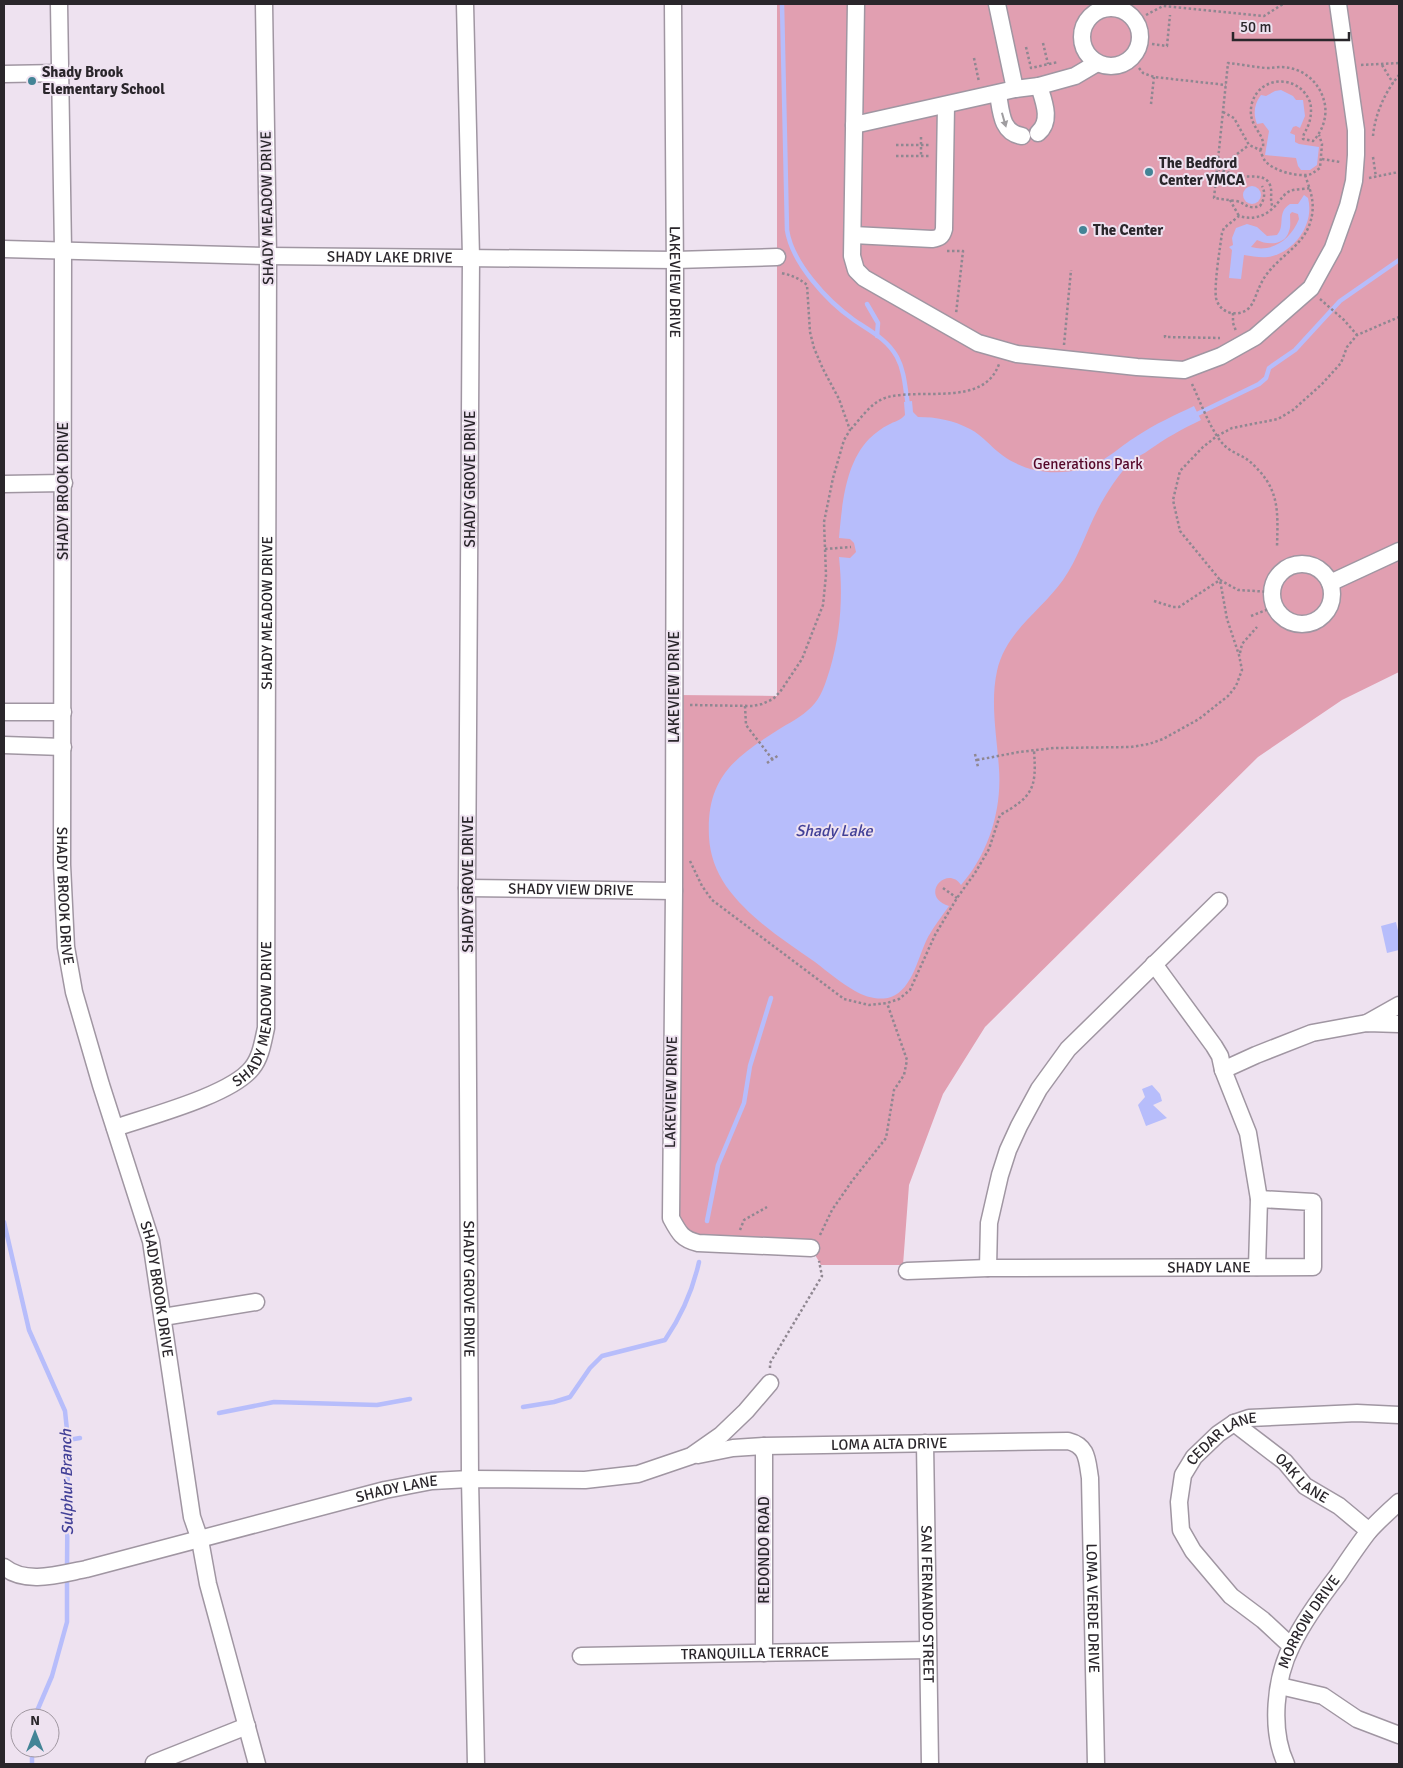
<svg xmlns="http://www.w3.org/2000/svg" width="1403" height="1768" font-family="Signika,sans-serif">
  <rect width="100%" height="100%" fill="#eee2f0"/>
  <path fill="#e19fb1" d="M777,4H1399V672L1342,700L1258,757L985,1027L943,1094L909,1185L903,1265H821L811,1248L686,1240L670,1197L674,695L777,696Z"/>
  <g fill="#b7bdfb" fill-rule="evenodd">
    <path d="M1281,90L1293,96L1296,100H1303L1305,116L1300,128L1296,126L1293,127L1290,133L1295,135V142L1299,144L1319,147L1317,165L1310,170H1301L1298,166L1296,158L1265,155L1269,131L1263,123L1257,124C1253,114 1254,104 1261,95L1266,96L1275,91Z"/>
    <circle cx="1252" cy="195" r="9"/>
    <path d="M1304,195L1308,198C1315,224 1294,253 1268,257C1260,258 1252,256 1244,255L1241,279L1229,278L1232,250L1229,247L1233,245L1232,238L1236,228L1247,224L1257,227L1267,236L1277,235C1286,225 1276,213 1290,204H1298ZM1292,212L1298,214L1299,219C1291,239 1273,253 1251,247L1257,240C1267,245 1285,246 1289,231C1291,226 1290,220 1290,214Z"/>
    <path d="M912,401L913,412L918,417C936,417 953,420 970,429C982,435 991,447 1002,455C1025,472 1054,476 1082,469C1103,464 1119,447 1137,436C1155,424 1175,415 1194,406L1201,420C1182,429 1166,438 1149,450C1144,454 1138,456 1133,460C1119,473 1107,492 1098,509C1086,532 1078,559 1063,580C1041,611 1006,631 997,671C990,703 997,737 999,769C1002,811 988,854 961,885C947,864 918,896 949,906C942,916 934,926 928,937C918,956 913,989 891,997C880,1001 865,997 855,991C841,983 828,972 815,962C783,940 749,918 726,886C716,871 710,855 709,837C706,777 735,757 781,728C793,721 806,714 815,703C823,693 826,681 830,669C841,631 843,596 839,557L850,558L856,552L854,543L850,539L839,538C842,505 845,464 869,439C875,433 882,428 888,425C895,421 900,421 905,415L904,402Z"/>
    <path d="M1396,922L1399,935V950L1387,953L1381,926Z"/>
    <path d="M1152,1085L1160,1094L1162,1101L1153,1105L1167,1118L1146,1126L1138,1105L1145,1097L1142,1089Z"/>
  </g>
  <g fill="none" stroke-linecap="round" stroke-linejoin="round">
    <g stroke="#b7bdfb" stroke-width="4.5">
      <path d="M782,4L787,230C792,263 827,301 854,320C870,331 887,339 897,357C905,372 905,389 908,405"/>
      <path d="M867,304L878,323L877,336"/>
      <path d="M1193,416L1259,384L1266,378L1269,368L1295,350L1340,301L1399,260"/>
      <path d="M707,1221L718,1165L744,1103L750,1066L771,998"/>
      <path d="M4,1222L29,1330L65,1411L68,1440L67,1570"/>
      <path d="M523,1407L554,1402L570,1397L590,1368L602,1356L665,1340C680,1318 693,1289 699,1262"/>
      <path d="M219,1413L274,1402L377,1405L410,1399"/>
      <path d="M68,1440L80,1438"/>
      <path d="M34,1718L52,1676L67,1622V1577"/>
      <path d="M32,1764V1748"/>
    </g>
    <g stroke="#a096a2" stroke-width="19">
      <g id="minor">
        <path id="s1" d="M59,4L63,250L62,865L66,947L74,992L101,1085L151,1241L192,1517L200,1540L208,1584L257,1764"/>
        <path id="s2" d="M465,4L471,257L467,888L470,1479L476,1764"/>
        <path id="s3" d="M673,4L675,274L674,891L671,1218C679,1233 682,1239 698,1243L811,1248"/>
        <path d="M856,4L852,256L856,270L864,278L978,343L1017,354L1137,367L1184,370L1221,356L1255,337L1311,288L1333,248L1348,206L1354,181L1356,155V130L1338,4"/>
        <circle cx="1111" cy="37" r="29"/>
        <path d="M4,74L60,73"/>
        <path d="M1015,89L1039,86L1075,76L1097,63"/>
        <path d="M998,94C1001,111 1001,133 1022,136"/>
        <path d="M854,125L1015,89L997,4"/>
        <path d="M1038,133C1052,121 1044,102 1039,86"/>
        <path d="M853,235L932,239C939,238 942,237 944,229L946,105"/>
        <path id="s4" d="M4,249L268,256L675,260L777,257"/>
        <path d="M4,484L64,483"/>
        <circle cx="1302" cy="594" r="30"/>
        <path d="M1330,583L1399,551"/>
        <path d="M4,712H63"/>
        <path d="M4,745L63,747"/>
        <path id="s5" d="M467,888L674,891"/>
        <path d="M1154,964L1214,1046L1220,1056L1223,1070L1248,1133L1259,1199L1257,1267"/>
        <path d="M1367,1023L1399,1005"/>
        <path d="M1223,1070L1256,1055L1312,1033L1367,1023L1399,1024"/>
        <path id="s6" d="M115,1128C150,1116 231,1095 252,1068C261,1057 263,1041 266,1028L268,256L264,4"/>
        <path d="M988,1268L989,1223L1000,1175L1008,1150L1019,1126L1039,1089L1068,1049L1219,901"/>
        <path id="s7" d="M907,1271L988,1268L1313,1267V1202L1259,1199"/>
        <path d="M163,1317L256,1302"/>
        <path id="s8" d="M1234,1423L1285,1462L1305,1486L1339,1506L1369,1531"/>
        <path id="s9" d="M925,1443L930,1764"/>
        <path d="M764,1446V1653"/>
        <path id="s10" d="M698,1455L733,1448L764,1446L1068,1441C1088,1446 1087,1460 1090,1478L1096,1764"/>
        <path id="s11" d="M4,1567C26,1585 60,1574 86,1569L385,1490L432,1481L470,1479L585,1480L638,1474L691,1456L721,1435L746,1411L770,1383"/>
        <path id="s12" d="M1291,1646L1263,1620L1231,1596L1193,1551L1181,1530L1179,1502L1183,1475L1194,1457L1218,1434L1234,1423L1249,1418L1357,1413L1399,1415"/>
        <path id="s13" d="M581,1656L928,1650"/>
        <path d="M1280,1686L1323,1696L1357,1719L1399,1735"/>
        <path d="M154,1763L247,1726"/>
        <path id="s14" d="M1286,1764C1270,1730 1275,1678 1292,1645C1304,1620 1321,1597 1338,1575C1348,1560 1358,1545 1369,1531C1378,1521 1389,1511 1399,1502"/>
      </g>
    </g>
    <g stroke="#8f8791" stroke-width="2.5" stroke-dasharray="2.5 2.5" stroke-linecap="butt">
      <path d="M1146,15L1163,6L1264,16L1283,4"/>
      <path d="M1043,43L1048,64"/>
      <path d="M1152,44L1167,46L1170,15"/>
      <path d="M1026,47L1031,68L1058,62"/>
      <path d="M974,58L979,82"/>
      <path d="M1361,65L1399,63"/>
      <path d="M1382,65L1393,83"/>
      <path d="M1139,68L1143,73L1154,77L1226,85"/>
      <path d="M1151,104L1154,77"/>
      <path d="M1223,112L1234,118L1249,145L1260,150C1261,153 1263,158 1265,161C1273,170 1293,176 1306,175C1312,175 1315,171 1320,168L1322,144L1319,135"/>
      <path d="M1373,136C1375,114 1385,92 1399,75"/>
      <path d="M921,137V156"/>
      <path d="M896,145H929"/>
      <path d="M1260,150L1263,147C1265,132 1246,126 1252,103C1260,75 1299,74 1310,102C1312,109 1311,121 1307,128C1305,133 1303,134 1303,139L1313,141C1322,132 1327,118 1325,105C1321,83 1304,68 1282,67C1277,67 1272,68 1266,68C1253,67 1240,64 1228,63L1214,198C1221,199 1228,200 1236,201C1246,203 1247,210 1260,206C1264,200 1266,193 1262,186"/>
      <path d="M896,156H931"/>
      <path d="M1373,157L1376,177"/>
      <path d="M1322,159L1340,162"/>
      <path d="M1217,169L1249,145"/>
      <path d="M1218,169C1225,171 1233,175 1241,176C1251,178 1265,173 1270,185C1273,193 1269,199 1273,208"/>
      <path d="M1305,175C1311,192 1316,205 1310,223C1304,243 1284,254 1271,269C1266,274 1262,281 1259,288C1256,294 1254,303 1249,308C1244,313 1237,314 1231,313C1223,311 1218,306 1216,298C1214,284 1220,248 1222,233L1224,228L1239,216C1251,220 1264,217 1273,208C1279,203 1282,195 1290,191C1295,189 1304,189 1310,188"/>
      <path d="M1369,178L1399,172"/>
      <path d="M1230,200L1239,216"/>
      <path d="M947,251H963L956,314"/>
      <path d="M1320,299L1344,320L1357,335"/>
      <path d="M1233,313V323L1236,331"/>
      <path d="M1165,335V337L1220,338"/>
      <path d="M1064,345L1071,270"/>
      <path d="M1192,384C1200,401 1212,434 1225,446C1231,452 1241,455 1248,460C1280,487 1278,509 1277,547"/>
      <path d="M851,429C861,418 872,401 888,397C923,388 984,407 999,364"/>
      <path d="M825,549L851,547"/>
      <path d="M1154,601L1173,607H1179L1220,580L1238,590L1271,592"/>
      <path d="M1251,616L1274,607"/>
      <path d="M1240,653L1242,644L1257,627"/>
      <path d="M690,705L753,706L762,704L773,699L780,692L802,659L823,605L826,575L824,522L833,478L844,440L850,430L839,399L823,369L814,348L810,332L807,285C799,278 791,275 781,273"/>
      <path d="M745,706L746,725L773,760"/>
      <path d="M975,754L978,767"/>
      <path d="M977,760L1019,752L1054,748L1131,747L1149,744L1163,739L1199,719L1228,696L1236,686L1242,670L1239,655L1227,619L1220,580L1180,531L1173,500L1180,471L1203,447L1217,436L1232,428L1278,419L1293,410L1322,384L1341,363L1347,347L1357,335L1399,317"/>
      <path d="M767,763L779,755"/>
      <path d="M690,861L702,886L712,900L844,999L869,1005L887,1003L899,999L910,990L935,935L957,898L975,873L989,849L1000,815C1032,797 1037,789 1034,751"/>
      <path d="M943,888L957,898"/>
      <path d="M740,1230L744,1220L767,1207"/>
      <path d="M820,1235L832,1210L852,1181L886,1138L894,1090L904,1075L907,1060L887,1003"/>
      <path d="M770,1368V1363L822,1276L819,1261"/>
    </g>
    <use href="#minor" stroke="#fff" stroke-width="16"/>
  </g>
  <defs><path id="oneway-solid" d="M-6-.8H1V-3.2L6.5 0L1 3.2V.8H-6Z" transform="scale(1.25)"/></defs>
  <use fill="#9f9da0" href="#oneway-solid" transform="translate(1004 120) rotate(74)"/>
  <g fill="#438496" stroke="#eee2f0" stroke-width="2">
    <circle cx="32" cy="81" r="5"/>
    <circle cx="1149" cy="172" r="5"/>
    <circle cx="1083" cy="230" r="5"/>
  </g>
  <g text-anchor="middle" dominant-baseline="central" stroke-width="4" stroke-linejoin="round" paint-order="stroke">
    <g font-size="15" font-weight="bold" fill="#2a262b" stroke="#eee2f0" text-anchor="start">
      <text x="42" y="72">Shady Brook<tspan x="42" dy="17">Elementary School</tspan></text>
      <text x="1159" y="163">The Bedford<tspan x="1159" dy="17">Center YMCA</tspan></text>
      <text x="1093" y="230">The Center</text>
    </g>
    <g font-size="15" fill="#2a262b" stroke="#eee2f0">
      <text transform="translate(267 208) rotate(-91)">SHADY MEADOW DRIVE</text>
      <text stroke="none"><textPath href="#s4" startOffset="386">SHADY LAKE DRIVE</textPath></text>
      <text stroke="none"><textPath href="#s3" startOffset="278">LAKEVIEW DRIVE</textPath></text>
      <text transform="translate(470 479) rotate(-90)">SHADY GROVE DRIVE</text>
      <text transform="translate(63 491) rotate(-90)">SHADY BROOK DRIVE</text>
      <text stroke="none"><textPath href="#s6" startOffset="609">SHADY MEADOW DRIVE</textPath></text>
      <text transform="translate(674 687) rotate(-90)">LAKEVIEW DRIVE</text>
      <text transform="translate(468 884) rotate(-90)">SHADY GROVE DRIVE</text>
      <text stroke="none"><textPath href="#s5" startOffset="104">SHADY VIEW DRIVE</textPath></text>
      <text stroke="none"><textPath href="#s1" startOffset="892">SHADY BROOK DRIVE</textPath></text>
      <text stroke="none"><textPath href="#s6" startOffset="204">SHADY MEADOW DRIVE</textPath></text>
      <text transform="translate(671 1092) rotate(-89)">LAKEVIEW DRIVE</text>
      <text stroke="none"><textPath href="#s7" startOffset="302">SHADY LANE</textPath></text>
      <text stroke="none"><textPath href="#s1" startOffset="1298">SHADY BROOK DRIVE</textPath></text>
      <text stroke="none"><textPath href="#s2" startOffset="1285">SHADY GROVE DRIVE</textPath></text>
      <text stroke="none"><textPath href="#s12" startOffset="272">CEDAR LANE</textPath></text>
      <text stroke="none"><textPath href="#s10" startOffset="192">LOMA ALTA DRIVE</textPath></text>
      <text stroke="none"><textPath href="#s8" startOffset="88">OAK LANE</textPath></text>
      <text stroke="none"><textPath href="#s11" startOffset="406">SHADY LANE</textPath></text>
      <text transform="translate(764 1550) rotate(-90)">REDONDO ROAD</text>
      <text stroke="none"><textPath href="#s9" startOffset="161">SAN FERNANDO STREET</textPath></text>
      <text stroke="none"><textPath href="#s10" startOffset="548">LOMA VERDE DRIVE</textPath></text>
      <text stroke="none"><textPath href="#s14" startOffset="151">MORROW DRIVE</textPath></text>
      <text stroke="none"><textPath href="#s13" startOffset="174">TRANQUILLA TERRACE</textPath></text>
    </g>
    <g font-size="15" fill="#550729" stroke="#eee2f0">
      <text x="1088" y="464">Generations Park</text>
    </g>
    <g font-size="16" font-style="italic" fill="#424097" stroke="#eee2f0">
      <text x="834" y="831">Shady Lake</text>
      <text transform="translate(67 1482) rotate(-91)">Sulphur Branch</text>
    </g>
  </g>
  <rect width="1403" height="1768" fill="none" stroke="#2a262b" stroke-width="10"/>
  <g transform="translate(35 1733)"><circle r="24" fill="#eee2f0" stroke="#a097a1"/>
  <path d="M0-4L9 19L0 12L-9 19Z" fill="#438496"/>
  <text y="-8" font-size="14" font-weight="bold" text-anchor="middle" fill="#2a262b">N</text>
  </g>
  <path d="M1233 32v8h116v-8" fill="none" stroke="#2a262b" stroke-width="2.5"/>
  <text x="1240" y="32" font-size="15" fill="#2a262b" stroke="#eee2f0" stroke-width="4" paint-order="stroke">50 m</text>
</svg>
